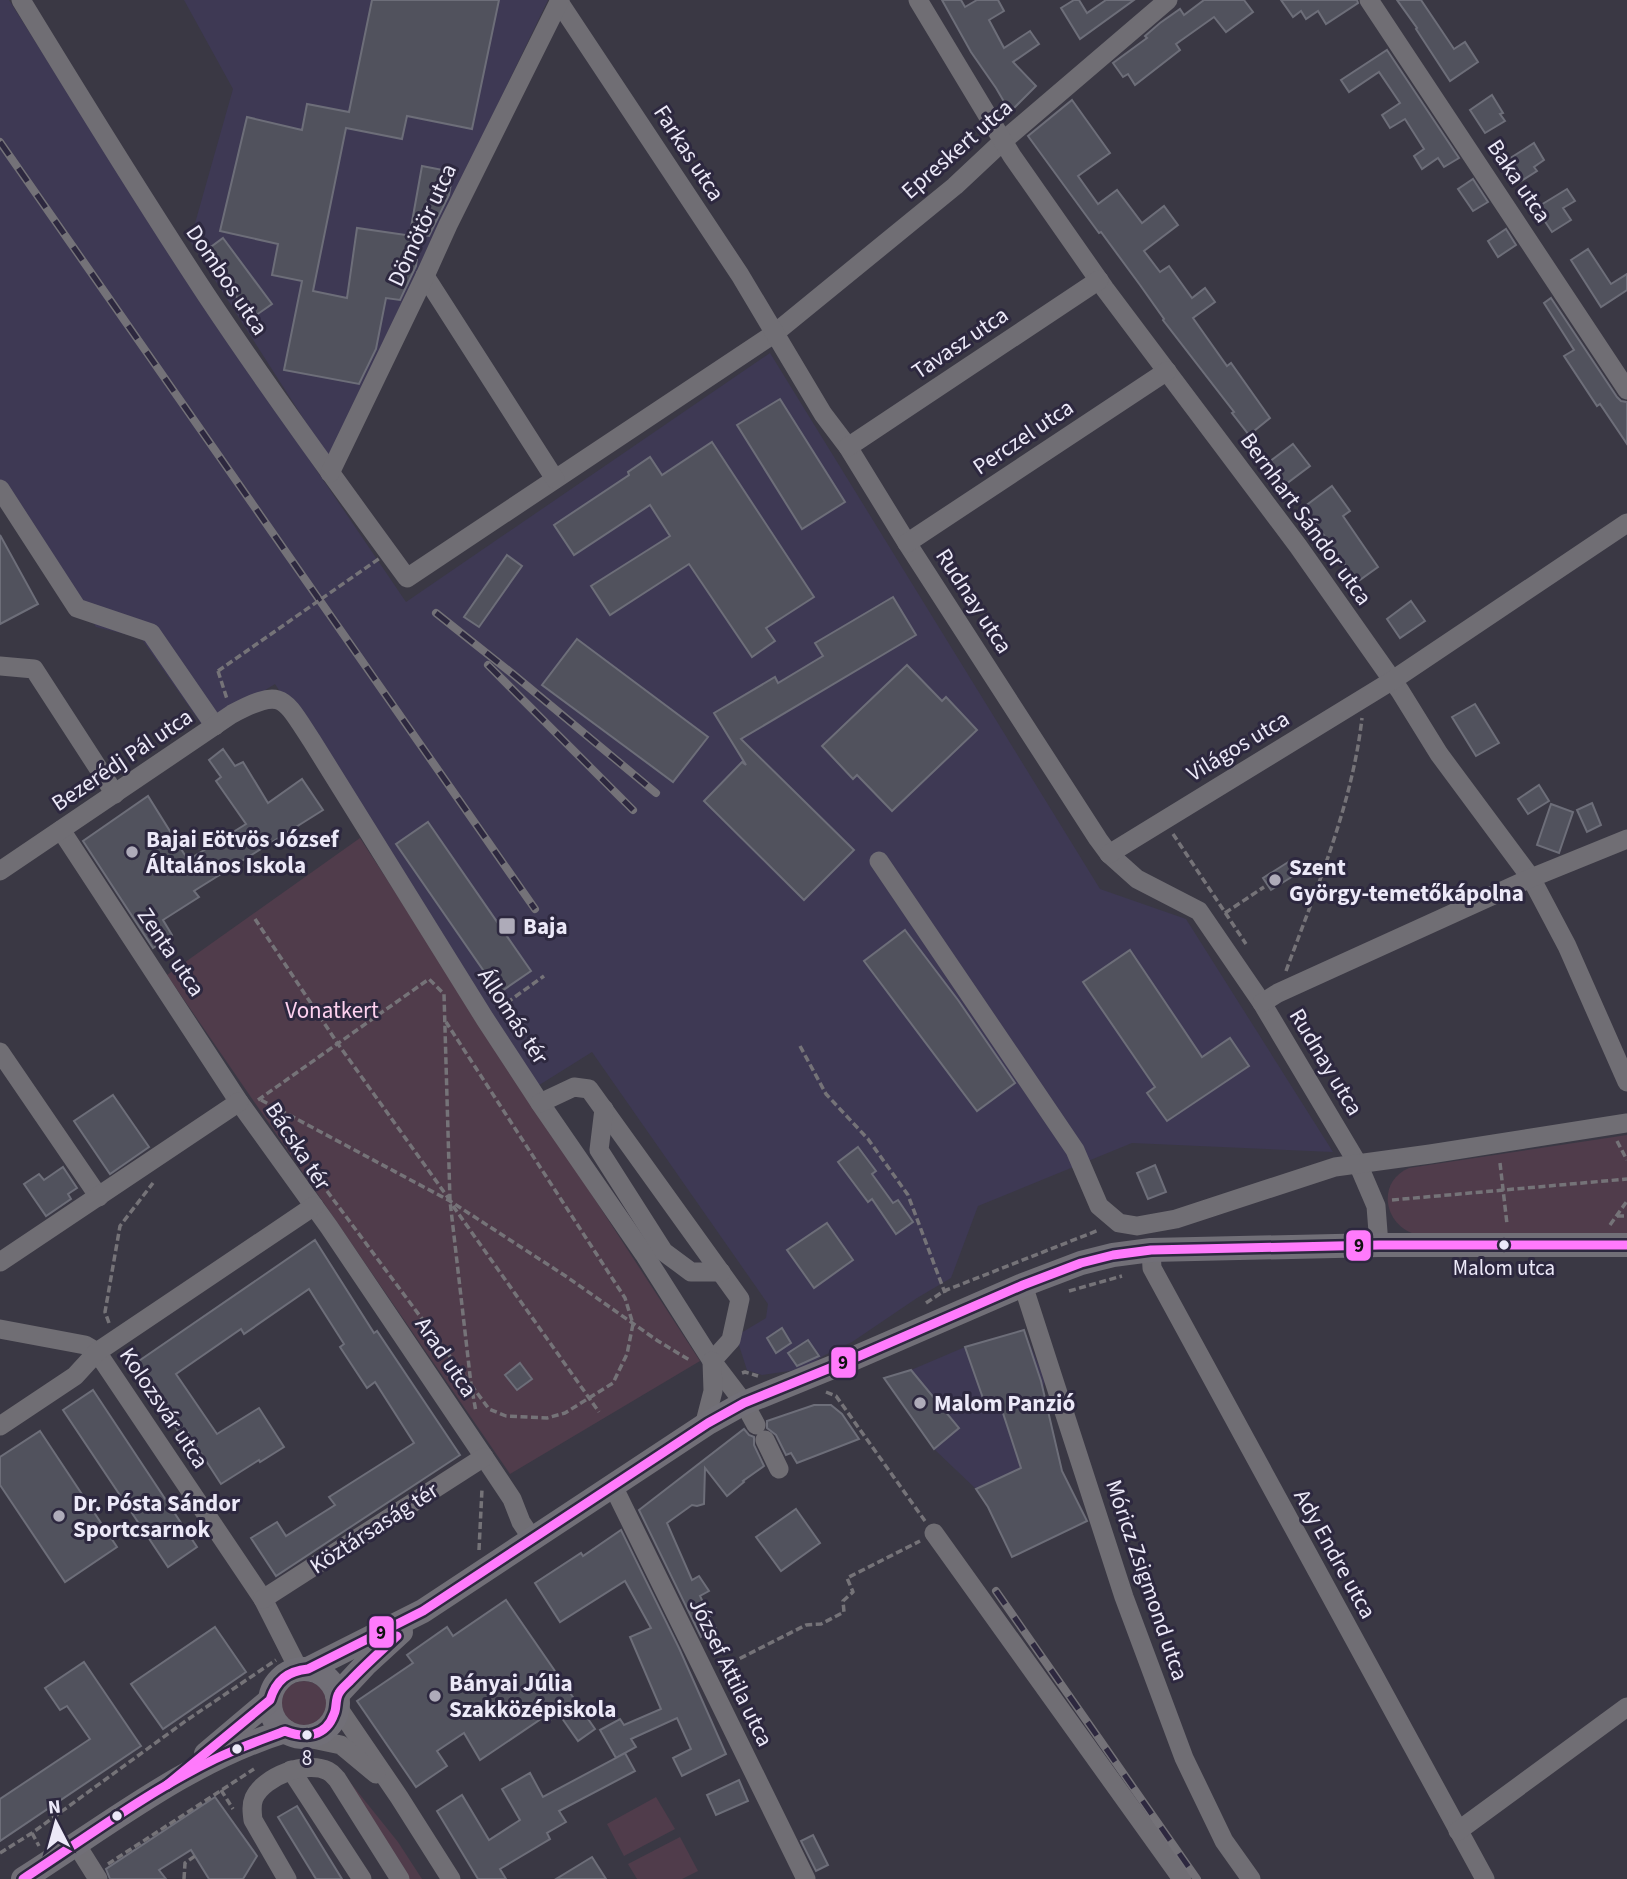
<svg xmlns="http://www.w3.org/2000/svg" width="1627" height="1879" font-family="'Source Sans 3',sans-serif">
  <rect width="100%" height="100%" fill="#3a3844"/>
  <g fill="#3e3954">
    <path d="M0,0H9L170,254L406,602L770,353L1100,889L1186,919L1333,1152L1132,1143L978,1206L951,1278L917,1298L852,1342L825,1355L803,1369L762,1375L747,1370L736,1336L766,1318L768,1304L592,1052L536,1087L275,684L204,728L141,638L96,627L0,480Z"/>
    <path d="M184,0H548L328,457L190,241L233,89Z"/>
    <path d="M1024,1330L1045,1380L1043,1391L1062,1471L1087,1521L1012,1557L988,1507L976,1489L934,1449L884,1378L911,1370L965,1347Z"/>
  </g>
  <g fill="#503c4b">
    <path d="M360,838L700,1361L510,1474L167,975Z"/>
    <path d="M1627,1135V1234H1415C1384,1225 1376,1182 1409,1168Z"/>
    <circle cx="304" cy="1704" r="23"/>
    <path d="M345,1776L398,1842L422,1879H409Z"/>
    <path d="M656,1797L675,1829L624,1856L607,1824Z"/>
    <path d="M680,1837L698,1871L682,1879H637L628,1864Z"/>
  </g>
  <g fill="#51525d" stroke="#6d6e79" stroke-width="2">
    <path d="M372,0H499L472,129L407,116L402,139L346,128L313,291L347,298L357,228L420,237L416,266L400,300L386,298L376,349L359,384L284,370L302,281L272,275L278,244L220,231L247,117L302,130L307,104L349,112Z"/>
    <path d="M942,0H961L965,7L977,0H998L1004,11L989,20L1004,48L1030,31L1039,44L1013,62L1036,86L1010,112L996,88L971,52Z"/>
    <path d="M1074,0H1079L1087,13L1106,0H1134L1080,39L1061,8Z"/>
    <path d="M1204,0H1244L1253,12L1226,32L1214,17L1176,44L1180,50L1135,85L1128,74L1123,77L1113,63L1147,38L1145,36L1160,23L1180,9L1184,15Z"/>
    <path d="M1281,0H1357L1358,3L1326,24L1318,11L1306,19L1301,11L1293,17Z"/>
    <path d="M1397,0H1421L1454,49L1465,42L1478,62L1450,81L1416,29L1417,28Z"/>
    <path d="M1387,50L1459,158L1444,167L1438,158L1422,169L1414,156L1424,149L1405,119L1390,128L1382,115L1400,103L1379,72L1349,92L1341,80Z"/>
    <path d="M1492,95L1503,113L1500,114L1505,121L1485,133L1470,110Z"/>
    <path d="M1072,100L1110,153L1078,176L1098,204L1117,190L1142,223L1164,206L1178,225L1144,251L1160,272L1169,266L1192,298L1205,288L1215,302L1193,318L1227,366L1231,363L1270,418L1249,435L1232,413L1234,412L1163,320L1164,319L1140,285L1101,232L1099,233L1085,214L1028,136Z"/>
    <path d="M1534,143L1544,160L1534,167L1537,171L1518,183L1504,162Z"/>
    <path d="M422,166L453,172L449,195L429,236L410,233Z"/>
    <path d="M1473,179L1488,202L1473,211L1458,189Z"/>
    <path d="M1567,189L1575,201L1563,208L1571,220L1552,232L1536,208Z"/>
    <path d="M1506,229L1516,245L1498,257L1488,241Z"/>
    <path d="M223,238L272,304L252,318L204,252Z"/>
    <path d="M1588,249L1611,284L1627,274V290L1601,307L1571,260Z"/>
    <path d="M1551,298L1617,397L1621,401L1627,402V444L1600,404L1597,406L1564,356L1574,350L1544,303Z"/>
    <path d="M780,399L845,502L802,529L737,425Z"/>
    <path d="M712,442L814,597L766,628L775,641L752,657L689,564L610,615L591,586L670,536L650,505L574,555L554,525L629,475L628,472L650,457L662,475Z"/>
    <path d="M1293,444L1310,466L1286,484L1269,462Z"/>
    <path d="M1332,486L1350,511L1343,516L1378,567L1357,582L1304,507Z"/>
    <path d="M0,535L38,604L0,624Z"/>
    <path d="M507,555L522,566L479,627L464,617Z"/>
    <path d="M893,597L916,635L741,739L854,850L804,900L704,801L742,762L746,765L714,713L775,677L778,683L823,656L815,643Z"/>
    <path d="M1411,601L1425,621L1400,638L1387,619Z"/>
    <path d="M577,639L708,737L673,782L542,685Z"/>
    <path d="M907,665L942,701L946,697L977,730L892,811L857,775L853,779L822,746Z"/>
    <path d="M1475,704L1499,743L1476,756L1452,717Z"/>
    <path d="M223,749L235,766L243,762L268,803L302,779L323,810L194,891L199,897L163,920L172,935L153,948L83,841L148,796L188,860L246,824L216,781L221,777L209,760Z"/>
    <path d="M1539,785L1549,801L1528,814L1518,799Z"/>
    <path d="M1592,803L1601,825L1587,832L1577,810Z"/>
    <path d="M1551,804L1573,812L1559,853L1537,845Z"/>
    <path d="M428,822L531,971L499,993L396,844Z"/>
    <path d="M1293,859L1301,871L1271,890L1263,878Z"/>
    <path d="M905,930L958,1000L1015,1083L977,1111L864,961Z"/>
    <path d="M1130,950L1202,1057L1230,1038L1249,1066L1167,1121L1147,1093L1155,1087L1083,982Z"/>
    <path d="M113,1095L149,1147L110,1174L74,1121Z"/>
    <path d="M858,1147L876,1171L872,1174L893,1203L898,1200L913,1222L896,1234L872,1199L868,1202L838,1162Z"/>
    <path d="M1155,1165L1166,1192L1148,1199L1137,1173Z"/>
    <path d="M63,1167L77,1188L68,1194L71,1199L46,1216L24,1184L39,1174L44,1180Z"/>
    <path d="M827,1223L853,1260L814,1288L787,1250Z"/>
    <path d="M315,1240L374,1333L377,1331L460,1455L276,1576L251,1538L277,1522L286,1536L335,1505L329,1497L414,1443L375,1382L367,1388L340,1347L344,1344L309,1289L244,1334L241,1329L176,1374L217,1434L259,1408L284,1447L260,1462L259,1460L221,1484L186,1430L180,1434L133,1365Z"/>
    <path d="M782,1328L791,1343L776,1353L767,1338Z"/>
    <path d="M1024,1330L1041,1381L1062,1471L1087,1521L1012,1557L988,1507L976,1489L1021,1468L998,1398L985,1404L965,1347Z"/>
    <path d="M808,1340L819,1356L797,1366L788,1353Z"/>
    <path d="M520,1363L532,1379L517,1390L505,1375Z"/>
    <path d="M911,1370L959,1428L934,1449L884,1378Z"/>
    <path d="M93,1390L197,1547L168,1567L63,1410Z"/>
    <path d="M814,1405H831L842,1414L859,1439L797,1463L791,1453L786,1455L776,1435L767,1428V1421Z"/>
    <path d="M744,1429L749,1435L754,1437V1445L764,1466L743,1481L744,1482L727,1496L705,1468L704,1504L697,1506L692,1505L667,1523L692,1580L699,1576L709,1591L700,1596L716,1629L701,1637L639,1510Z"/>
    <path d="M40,1431L117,1547L65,1582L0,1485V1457Z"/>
    <path d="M796,1509L820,1543L781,1571L756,1537Z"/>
    <path d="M621,1530L679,1648L726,1754L682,1776L673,1758L691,1749L677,1718L631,1739L636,1747L616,1758L600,1730L620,1719L624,1725L661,1709L630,1637L651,1628L625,1581L560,1622L535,1583L581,1553L583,1556Z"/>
    <path d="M506,1600L595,1729L578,1741L559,1714L547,1722L544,1717L480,1760L464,1733L437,1751L447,1766L416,1787L357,1701L413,1663L407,1655L447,1627L453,1636Z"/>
    <path d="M215,1627L246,1672L163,1729L131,1684Z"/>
    <path d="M84,1662L141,1746L0,1841V1799L90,1739L67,1706L60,1710L45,1688Z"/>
    <path d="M625,1753L635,1771L559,1811L566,1822L547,1833L550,1839L500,1869L506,1879H478L437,1811L462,1795L489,1840L520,1820L502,1789L530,1773L543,1797Z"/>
    <path d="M739,1780L748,1801L716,1815L707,1795Z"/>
    <path d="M215,1797L257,1856L243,1879H209L191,1850L159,1870L166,1879H110L106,1869Z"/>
    <path d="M297,1806L342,1879H316L278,1817Z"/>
    <path d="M813,1835L828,1865L816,1871L801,1841Z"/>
    <path d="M592,1857L606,1879H556Z"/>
  </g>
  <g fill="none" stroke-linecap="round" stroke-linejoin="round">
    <g stroke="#757378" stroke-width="3.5" stroke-dasharray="7 3.5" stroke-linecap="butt">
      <path d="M218,671L227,699"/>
      <path d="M1173,834L1246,944"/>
      <path d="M1225,913L1264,887"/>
      <path d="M255,919L338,1044L449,1199"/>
      <path d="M1286,971C1316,889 1352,806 1362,718"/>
      <path d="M498,1009L544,976"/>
      <path d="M800,1046L826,1094L868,1139L908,1195L945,1293"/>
      <path d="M258,1100L429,979L444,994L450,1201L471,1384L476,1412"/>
      <path d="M261,1100L450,1201L567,1277L658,1341L691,1361"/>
      <path d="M1617,1141L1627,1160"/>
      <path d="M1500,1163L1507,1224"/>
      <path d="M327,1191L489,1409L506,1416L547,1418L565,1413L613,1383L627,1354L633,1324L625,1298L446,1022"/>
      <path d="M1392,1200L1627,1179"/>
      <path d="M453,1206L599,1412"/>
      <path d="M1617,1216H1627"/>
      <path d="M1610,1225L1627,1201"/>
      <path d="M1069,1291L1122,1276"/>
      <path d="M926,1303L944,1291L1099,1230"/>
      <path d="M109,1323L105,1312L120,1226L153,1183"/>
      <path d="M742,1373L745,1372L758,1376"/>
      <path d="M826,1392L836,1396L925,1521"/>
      <path d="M479,1550L482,1489"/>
      <path d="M721,1668L806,1625L821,1624L844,1612L843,1601L853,1592L847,1578L920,1541"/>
      <path d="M221,1790L233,1809"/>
      <path d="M32,1833L39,1846"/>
      <path d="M0,1853L32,1833L187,1720L276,1660"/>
      <path d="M108,1864L254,1769"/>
      <path d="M184,1879L185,1863L195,1856"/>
    </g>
    <g stroke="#706e74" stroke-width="19">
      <path d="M21,0C82,100 143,199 207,296C271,392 339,485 407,578L775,333L955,186L1003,141L1168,0"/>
      <path d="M918,0L1012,156L1105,289L1298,546L1400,691L1439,754L1531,878L1567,946L1627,1082"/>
      <path d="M1369,0L1627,390"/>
      <path d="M559,2L740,275L823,414L848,447L907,543L1098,839L1109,854L1137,879L1199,911L1262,1003L1358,1164L1376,1206L1379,1245"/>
      <path d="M425,276L555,479"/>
      <path d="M848,447L1099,280"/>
      <path d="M330,473L425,276L448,225L560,0"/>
      <path d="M0,489L77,608L151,633L215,726"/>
      <path d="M907,543L1167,371"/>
      <path d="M0,666L34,669L115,794"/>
      <path d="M61,830L239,1102L329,1227L484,1457L512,1499L521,1522L533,1540"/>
      <path d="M1109,854L1393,680L1627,523"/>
      <path d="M879,861L1075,1150L1099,1206L1119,1223L1137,1226L1176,1219L1335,1167L1430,1154L1627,1123"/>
      <path d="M0,871L232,714C283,687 283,697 312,741L485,1019L540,1103L644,1254L712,1361L744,1403L756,1425"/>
      <path d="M1262,1003L1278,993L1531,878L1627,839"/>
      <path d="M0,1052L99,1197"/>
      <path d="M540,1103L574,1087L589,1089L740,1299L731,1340L712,1361"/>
      <path d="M604,1109L599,1150L664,1252L691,1272H721"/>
      <path d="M1151,1250L1152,1268L1485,1879"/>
      <path d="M0,1262L239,1102"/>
      <path d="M1023,1285L1124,1597L1184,1758L1224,1841L1251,1879"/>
      <path d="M0,1329L85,1345L97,1352L263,1599L299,1670"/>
      <path d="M0,1426L75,1376L97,1352L314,1206"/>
      <path d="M704,1426L713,1391L712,1361"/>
      <path d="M765,1440L779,1469"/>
      <path d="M613,1486L806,1879"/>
      <path d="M934,1533L1182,1879"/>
      <path d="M263,1599L484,1457"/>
      <path d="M337,1706L399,1797L451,1879"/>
      <path d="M303,1737L341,1745L376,1774"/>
      <path d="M291,1770L362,1879"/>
      <path d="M1458,1831L1627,1707"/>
      <path d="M76,1844L98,1879"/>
      <path d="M287,1879L253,1820C252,1812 251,1805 254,1798C264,1776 307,1760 328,1771C332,1773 334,1776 337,1779L400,1879"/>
    </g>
    <g stroke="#716f77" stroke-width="24">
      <path d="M308,1669L423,1611L708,1423L744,1403L850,1360L1023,1285L1081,1263L1113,1255L1151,1250L1379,1245H1627"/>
      <circle cx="304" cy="1703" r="34"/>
      <path d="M337,1695L365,1665L401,1632"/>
      <path d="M206,1754L270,1700"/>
      <path d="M23,1879C107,1826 188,1761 285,1731"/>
    </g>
    <g stroke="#747278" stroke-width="8">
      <g id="rail">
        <path d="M0,142L535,909"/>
        <path d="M436,613L514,675L656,793"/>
        <path d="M488,665L633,810"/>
        <path d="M996,1591L1197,1879"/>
      </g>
    </g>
    <use href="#rail" stroke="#2d283f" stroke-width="5" stroke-dasharray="16" stroke-linecap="butt"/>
    <path stroke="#757378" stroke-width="3.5" stroke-dasharray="7 3.5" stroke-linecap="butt" d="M218,671L380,558"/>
    <g stroke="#2d283f" stroke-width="14">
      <g id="bus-1">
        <path d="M167,1785L270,1700C276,1680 288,1671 308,1669L423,1611L708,1423L744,1403L850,1360L1023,1285L1081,1263L1113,1255L1151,1250L1379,1245H1627"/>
        <path d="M23,1879C86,1838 147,1792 215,1759C238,1748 261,1740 285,1731C305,1739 326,1737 334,1714C337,1708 335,1699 339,1693C341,1689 346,1685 350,1681C365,1665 381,1651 397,1636"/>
      </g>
    </g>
    <use href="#bus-1" stroke="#ff7afc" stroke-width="9"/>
  </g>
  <g fill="#aeabb9" stroke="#2d283f" stroke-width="2.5">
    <circle cx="132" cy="852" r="7"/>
    <circle cx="1275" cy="880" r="7"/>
    <rect x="498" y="917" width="18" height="18" rx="3.5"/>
    <circle cx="920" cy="1403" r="7"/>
    <circle cx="59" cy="1516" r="7"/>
    <circle cx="435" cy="1696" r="7"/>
  </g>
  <g fill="#ece9f8" stroke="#2d283f" stroke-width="2.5">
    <circle cx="1504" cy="1245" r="6"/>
    <circle cx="307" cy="1735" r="6"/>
    <circle cx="237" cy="1749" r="6"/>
    <circle cx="117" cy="1816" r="6"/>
  </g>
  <g text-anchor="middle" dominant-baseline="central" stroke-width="6" stroke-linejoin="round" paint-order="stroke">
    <g font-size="21" fill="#ece9f8" stroke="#2d283f">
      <text x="1504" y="1268">Malom utca</text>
      <text x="307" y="1758">8</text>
    </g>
    <g font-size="23" fill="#ece9f8" stroke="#2d283f">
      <text transform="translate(957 149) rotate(-41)">Epreskert utca</text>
      <text transform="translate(689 153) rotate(57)">Farkas utca</text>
      <text transform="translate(1519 181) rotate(56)">Baka utca</text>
      <text transform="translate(422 225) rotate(-65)">Dömötör utca</text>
      <text transform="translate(227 280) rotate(56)">Dombos utca</text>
      <text transform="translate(960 343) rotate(-34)">Tavasz utca</text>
      <text transform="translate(1023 437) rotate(-34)">Perczel utca</text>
      <text transform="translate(1306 519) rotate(54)">Bernhart Sándor utca</text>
      <text transform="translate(974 601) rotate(57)">Rudnay utca</text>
      <text transform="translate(1238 746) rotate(-31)">Világos utca</text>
      <text transform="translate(122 760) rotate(-34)">Bezerédj Pál utca</text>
      <text transform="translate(171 952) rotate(56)">Zenta utca</text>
      <text transform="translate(513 1016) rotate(57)">Állomás tér</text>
      <text transform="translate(1326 1062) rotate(59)">Rudnay utca</text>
      <text transform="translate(298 1146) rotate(57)">Bácska tér</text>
      <text transform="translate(446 1357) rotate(56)">Arad utca</text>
      <text transform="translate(164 1408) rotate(56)">Kolozsvár utca</text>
      <text transform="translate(374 1528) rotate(-33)">Köztársaság tér</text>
      <text transform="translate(1335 1554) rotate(61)">Ady Endre utca</text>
      <text transform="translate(1147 1580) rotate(71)">Móricz Zsigmond utca</text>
      <text transform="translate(731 1672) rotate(64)">József Attila utca</text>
    </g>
    <g font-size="23" font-weight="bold" fill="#ece9f8" stroke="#2d283f" text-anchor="start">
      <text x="146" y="839">Bajai Eötvös József<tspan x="146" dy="26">Általános Iskola</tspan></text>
      <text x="1289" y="867">Szent<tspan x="1289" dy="26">György-temetőkápolna</tspan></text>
      <text x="523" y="926">Baja</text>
      <text x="934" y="1403">Malom Panzió</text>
      <text x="73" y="1503">Dr. Pósta Sándor<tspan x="73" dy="26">Sportcsarnok</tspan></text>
      <text x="449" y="1683">Bányai Júlia<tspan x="449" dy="26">Szakközépiskola</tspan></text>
    </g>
    <g font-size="23" fill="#fdd1ef" stroke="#2d283f">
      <text x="332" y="1010">Vonatkert</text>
    </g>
  </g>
  <g stroke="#2d283f" stroke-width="2.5">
    <rect x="1345" y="1229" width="27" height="33" rx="7" fill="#ff7afc"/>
    <rect x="830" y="1346" width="27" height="33" rx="7" fill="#ff7afc"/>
    <rect x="368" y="1615" width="27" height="34" rx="7" fill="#ff7afc"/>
  </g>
  <g font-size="19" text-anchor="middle" font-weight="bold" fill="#111">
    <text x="1359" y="1252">9</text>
    <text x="843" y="1369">9</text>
    <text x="381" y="1639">9</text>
  </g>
  <g transform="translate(56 1823) rotate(354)" stroke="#2d283f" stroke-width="5" paint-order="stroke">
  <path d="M0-5L12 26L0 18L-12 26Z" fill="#ece9f8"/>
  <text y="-10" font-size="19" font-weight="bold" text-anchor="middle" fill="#ece9f8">N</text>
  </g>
</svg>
